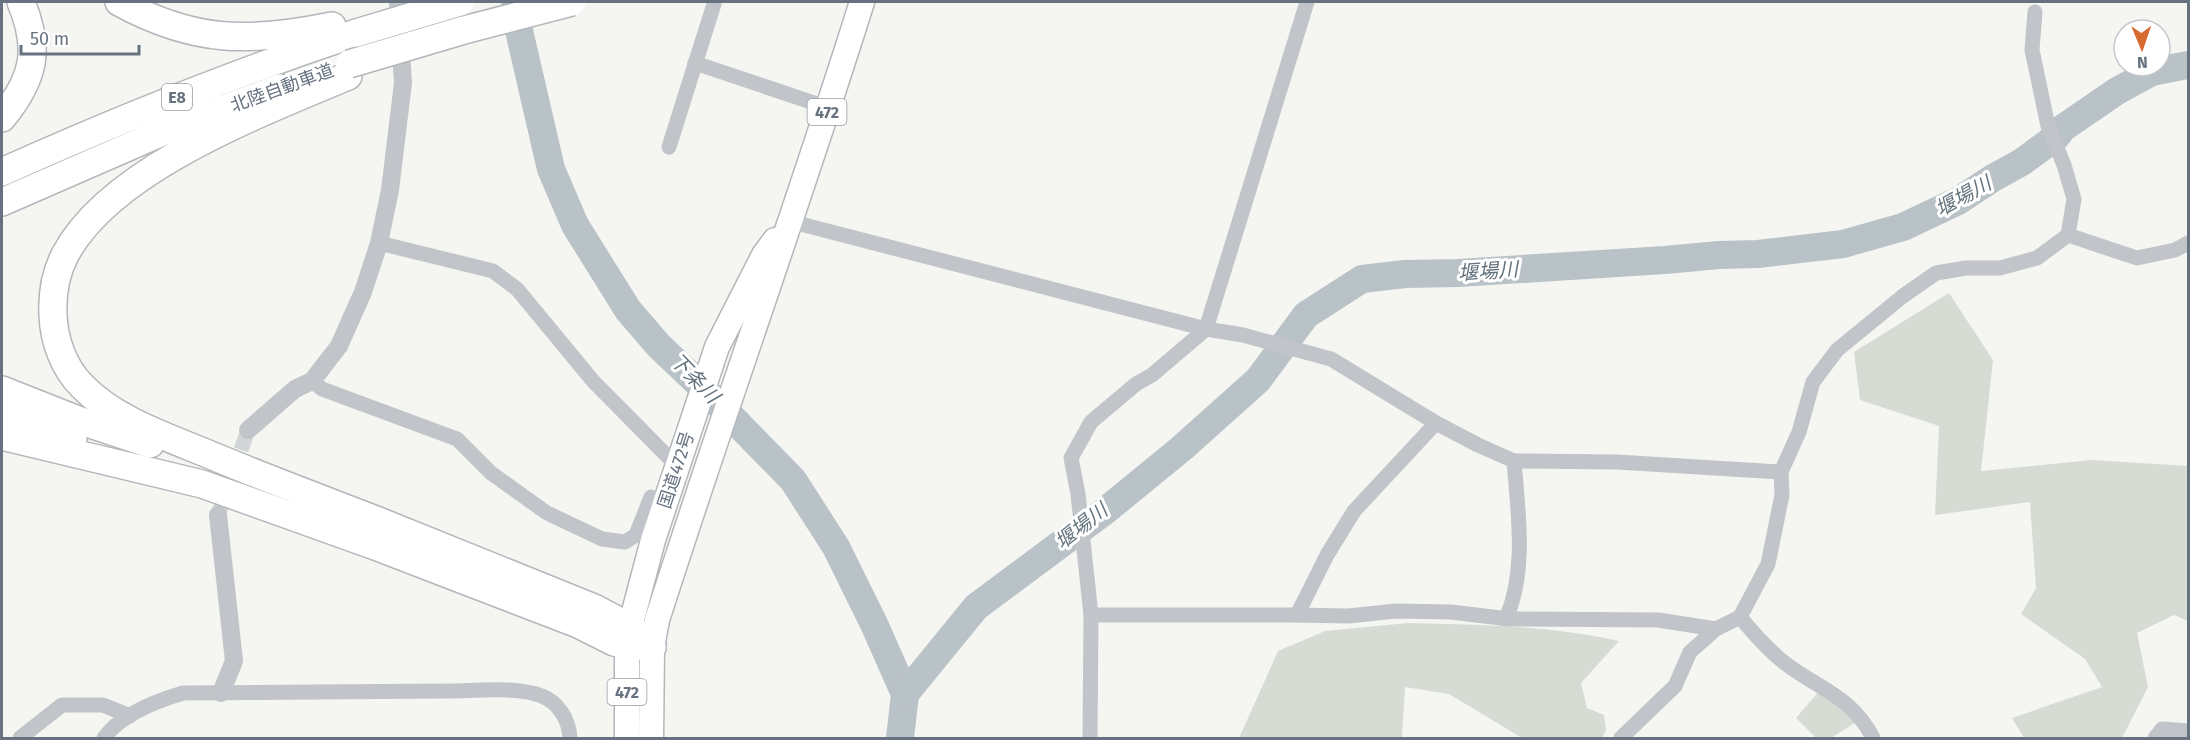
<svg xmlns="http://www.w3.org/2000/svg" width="2190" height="740" font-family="'Fira Sans','Noto Sans JP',sans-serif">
  <rect width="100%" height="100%" fill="#f5f6f2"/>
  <g fill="#d6dcd4">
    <path d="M1949,293L1993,360L1981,471L2092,460L2188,466V621L2174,615L2137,633L2148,687L2122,738H2024L2012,718L2102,687L2085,659L2021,614L2036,588L2030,502L1935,515L1939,426L1860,400L1854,352Z"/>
    <path d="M1408,623C1479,625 1550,625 1619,641L1581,683L1587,708L1604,715L1606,730L1602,738H1522L1449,694L1405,687L1402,738H1239L1278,651L1325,631Z"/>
    <path d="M1820,690L1856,722L1831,738H1816L1796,718Z"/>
  </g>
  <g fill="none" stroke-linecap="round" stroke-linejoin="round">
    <g stroke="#b9c2c7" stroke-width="28">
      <path d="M515,2L520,35L551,169L575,225L628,310L659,346L699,384L793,480L836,547L874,624L905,694L900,738"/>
      <path d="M905,694L976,607L1105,511L1182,448L1258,380L1306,315L1362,279L1405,274L1458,273L1665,260L1719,255L1758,254L1843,244L1903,227L1958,201L1993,178L2022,162L2056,137L2063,128L2117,91L2152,72L2188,65"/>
    </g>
    <path stroke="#d2d5d6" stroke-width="15" stroke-dasharray="15 8" stroke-linecap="butt" d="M218,515L248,430"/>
    <g stroke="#b4b7ba" stroke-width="27">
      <g id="trunk">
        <path d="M627,738V645L630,627L653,540L717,347L764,255L775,240"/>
        <path d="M651,738L652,647L657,620C723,413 797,209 862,2"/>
      </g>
    </g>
    <g stroke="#b4b7ba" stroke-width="30">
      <g id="motorway">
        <path d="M119,2C194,43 249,43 332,26"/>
        <path d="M348,76C263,112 110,169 65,255C55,274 52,294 53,315C54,341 64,368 82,386C118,423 174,439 220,459C273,481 327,501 381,522C452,550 523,579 594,608L630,627L652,647"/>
        <path d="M2,118C34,79 41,50 21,2"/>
        <path d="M2,172C118,120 235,73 356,33"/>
        <path d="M2,202L174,127L280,88"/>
        <path d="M2,390L78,420L150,444"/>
        <path d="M2,411L73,439"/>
        <path d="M2,436L202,484L375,546L578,624L614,642L627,645L652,647"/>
      </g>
    </g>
    <g stroke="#c1c4c8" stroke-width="15">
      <path d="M695,63L829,108"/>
      <path d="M669,147L714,4"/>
      <path d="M789,221L1206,329L1243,335L1331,359L1436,423L1478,445L1514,461L1617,462L1781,472"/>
      <path d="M2068,235L2137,258L2175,250L2188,243"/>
      <path d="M379,243L493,271L517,289L593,381L677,466"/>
      <path d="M312,381L322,389L457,439L491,473L547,513L602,539L625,542L636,535L651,497L665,502"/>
      <path d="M1091,615H1297L1327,555L1354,511L1436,423"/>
      <path d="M1297,615L1348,616L1396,611L1451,612L1509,619L1658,620L1716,629"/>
      <path d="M1740,617C1754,634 1768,650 1786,664C1821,690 1852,697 1873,738"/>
      <path d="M1506,619C1527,570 1518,513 1514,461"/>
      <path d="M20,738L62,705H103L130,716"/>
      <path d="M104,738C121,714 156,701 183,693C271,693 359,691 447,691C475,691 516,686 542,696C559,703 569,720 570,738"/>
      <path d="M1090,738L1091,615L1078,494L1071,458L1091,422L1136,384L1152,375L1206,329L1307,2"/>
      <path d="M1621,738L1675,686L1690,652L1716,629L1740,617L1768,564L1782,495L1781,472L1799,432L1813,382L1837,350L1903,296L1936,273L1966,268H2000L2037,258L2068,235L2074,199L2064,165L2048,126L2032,50L2035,12"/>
      <path d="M2155,738L2162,729L2188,731"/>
    </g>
    <g stroke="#c1c4c8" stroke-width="18">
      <path d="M248,430L295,389L312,381L339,346L363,292L379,243L390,190L403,83L398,2"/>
      <path d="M218,515L234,661L221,693"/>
    </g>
    <use href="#trunk" stroke="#fff" stroke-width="24"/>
    <use href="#motorway" stroke="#fff" stroke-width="27"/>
    <g stroke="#b4b7ba" stroke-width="30" stroke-linecap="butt">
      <g id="motorway-bridge">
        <path d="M356,33L460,2"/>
        <path d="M349,64L464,30L572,2"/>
      </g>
    </g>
    <use href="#motorway-bridge" stroke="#fff" stroke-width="27"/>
  </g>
  <g text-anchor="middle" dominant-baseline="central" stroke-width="6" stroke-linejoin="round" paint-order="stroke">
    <g fill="#fff" stroke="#959ca7" stroke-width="1.5">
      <rect x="162" y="84" width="30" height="26" rx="4.5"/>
      <rect x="807.5" y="99" width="39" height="26" rx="4.5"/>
      <rect x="607.5" y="679" width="39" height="26" rx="4.5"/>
    </g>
    <g font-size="16" font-weight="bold" fill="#677281">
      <text x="177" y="97">E8</text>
      <text x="827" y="112">472</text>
      <text x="627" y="692">472</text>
    </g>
    <g font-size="18" fill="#677281" stroke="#fff">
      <text transform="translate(282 88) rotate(-20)">北陸自動車道</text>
      <text transform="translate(676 470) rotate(-72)">国道472号</text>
    </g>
    <g font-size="20" font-style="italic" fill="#63737e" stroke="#fff">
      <text transform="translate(1963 196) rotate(-29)">堰場川</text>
      <text transform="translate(1488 271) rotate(-4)">堰場川</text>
      <text transform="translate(695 378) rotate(46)">下条川</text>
      <text transform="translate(1081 526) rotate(-38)">堰場川</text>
    </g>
  </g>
  <rect width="2190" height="740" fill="none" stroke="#677281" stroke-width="6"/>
  <g transform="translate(2142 48) rotate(178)"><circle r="28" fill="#ffffff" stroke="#c2c7cd" stroke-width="1.5"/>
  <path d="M0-4.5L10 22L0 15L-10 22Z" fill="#d76a31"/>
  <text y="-9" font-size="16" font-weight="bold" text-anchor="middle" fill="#677281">N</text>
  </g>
  <path d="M21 45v9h118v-9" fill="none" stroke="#677281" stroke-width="3"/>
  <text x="30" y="45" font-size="18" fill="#677281" stroke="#ffffff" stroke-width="4.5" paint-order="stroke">50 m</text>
</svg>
